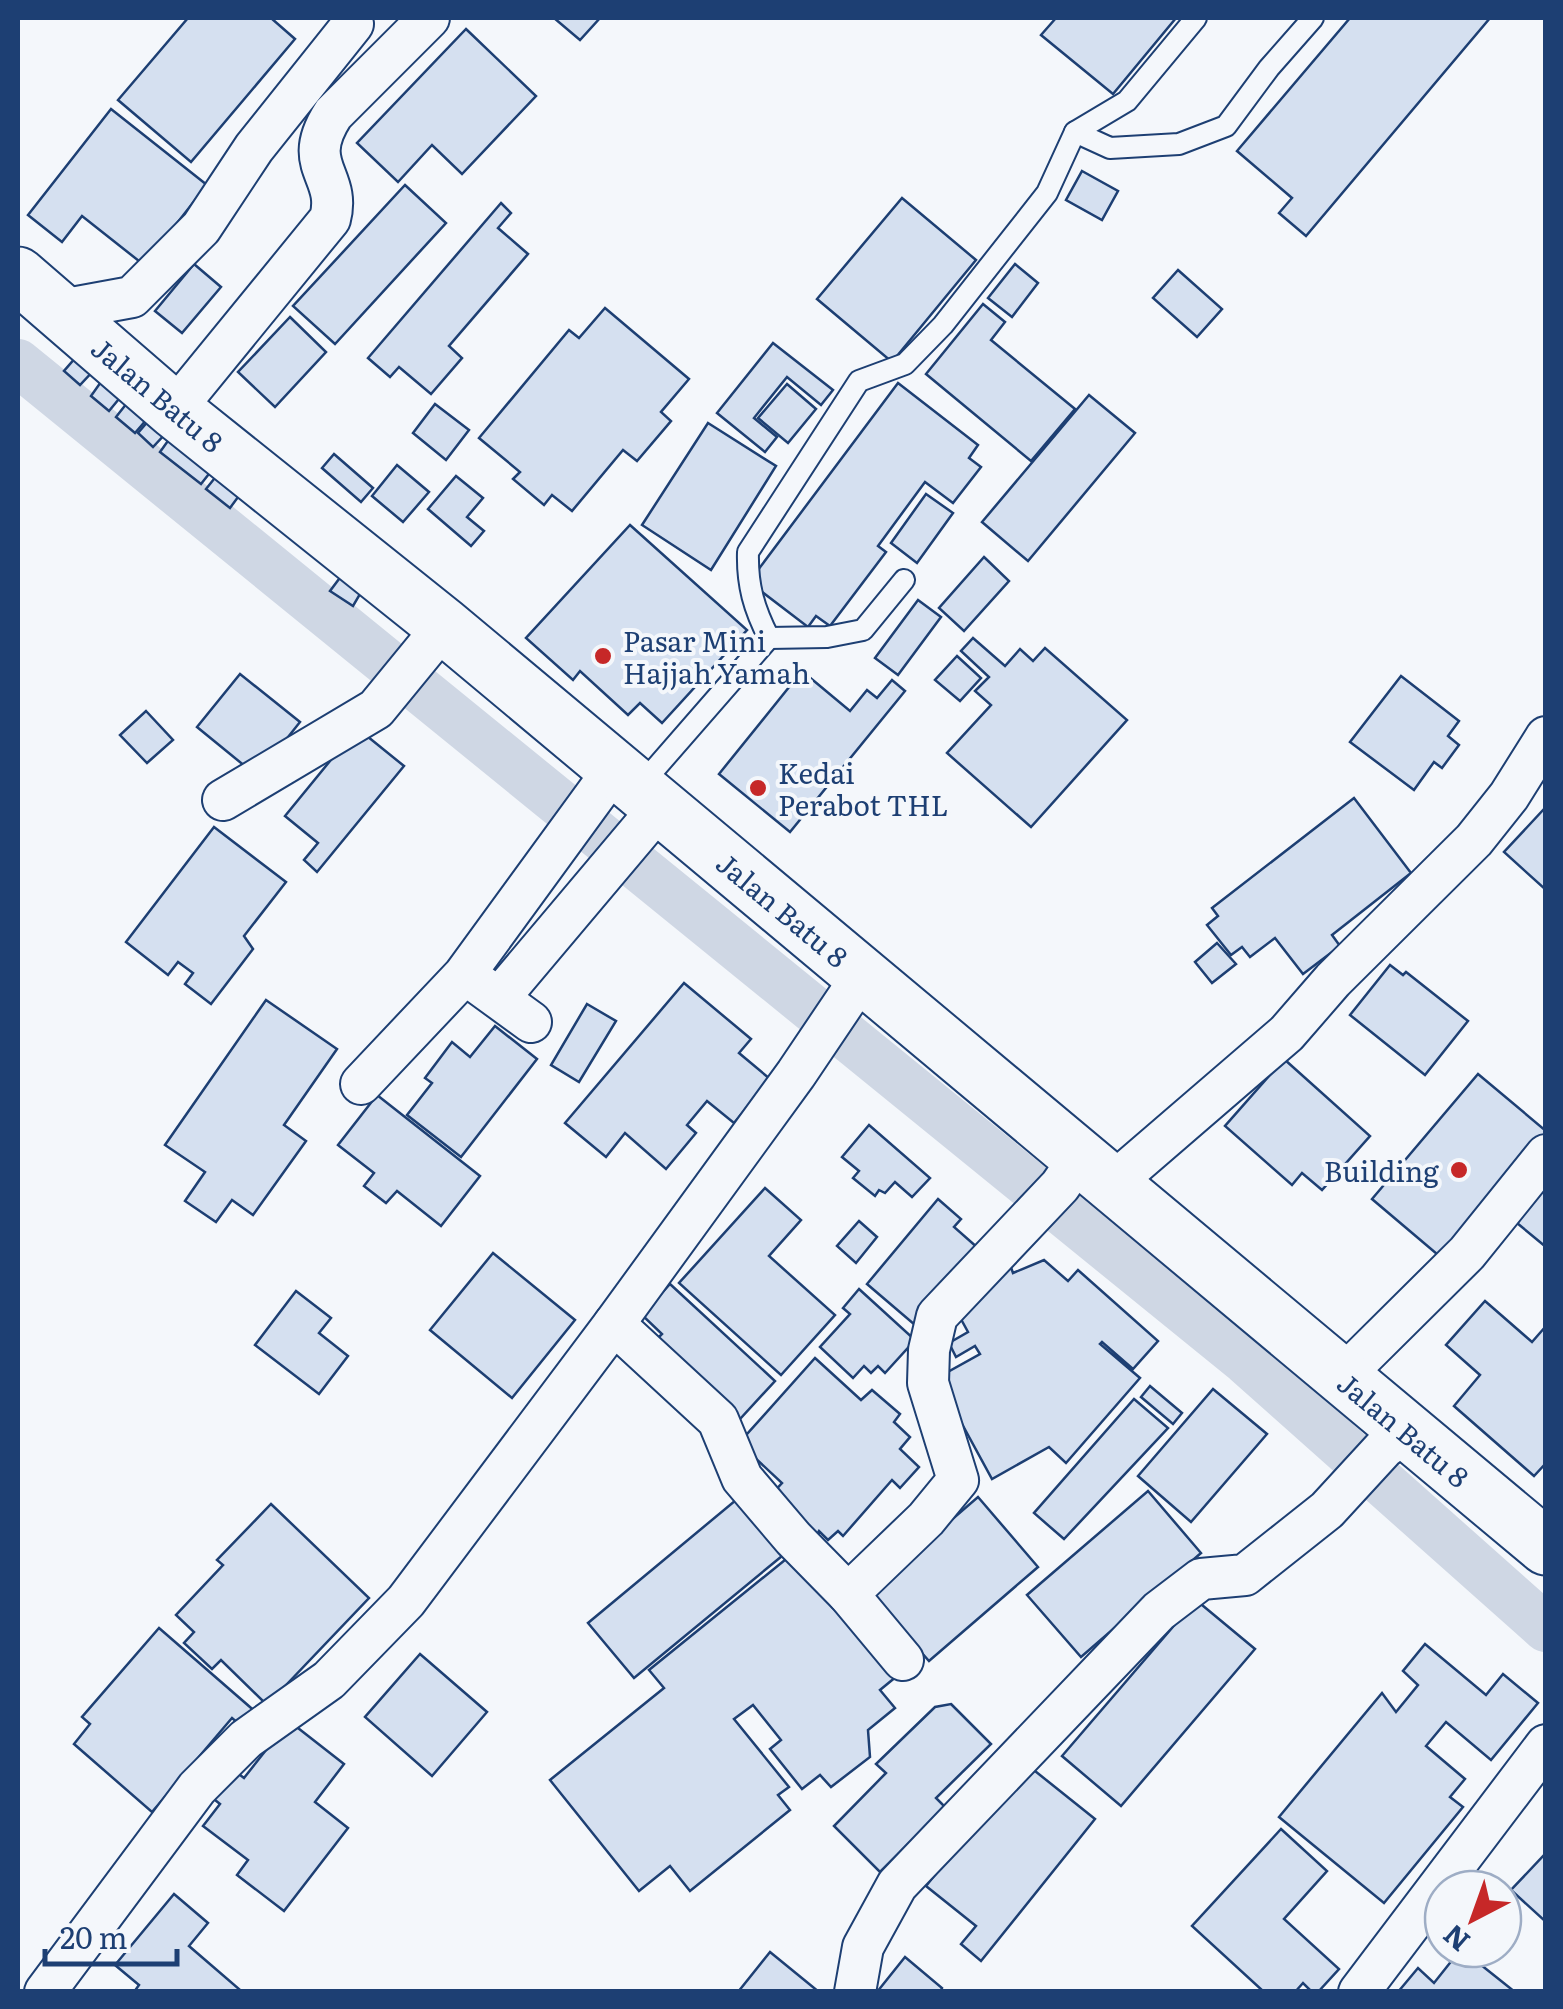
<svg xmlns="http://www.w3.org/2000/svg" width="1563" height="2009" font-family="Literata,serif">
  <rect width="100%" height="100%" fill="#f4f7fb"/>
  <g fill="none" stroke-linecap="round" stroke-linejoin="round">
    <path stroke="#cfd7e4" stroke-width="48" d="M18,363L1246,1361L1546,1628"/>
  </g>
  <g fill="#d5e0f0" stroke="#1d3f73" stroke-width="2.5">
    <path d="M188,18H271L295,39L191,162L118,100Z"/>
    <path d="M554,18H600L580,40Z"/>
    <path d="M1056,18H1176L1113,94L1041,35Z"/>
    <path d="M1350,18H1490L1306,236L1279,213L1292,198L1237,151Z"/>
    <path d="M466,29L536,96L462,174L432,145L398,182L357,143Z"/>
    <path d="M111,109L207,185L144,265L82,216L62,242L28,215Z"/>
    <path d="M1082,171L1118,191L1102,220L1066,200Z"/>
    <path d="M405,185L446,223L335,344L293,306Z"/>
    <path d="M902,198L976,260L892,362L817,299Z"/>
    <path d="M501,203L511,213L498,228L528,254L449,346L462,358L431,394L399,367L390,377L368,358Z"/>
    <path d="M194,264L221,287L182,333L155,311Z"/>
    <path d="M1015,264L1038,283L1012,317L988,298Z"/>
    <path d="M1178,270L1222,309L1197,337L1153,298Z"/>
    <path d="M983,304L1005,322L991,340L1075,409L1031,461L926,374Z"/>
    <path d="M605,308L689,379L661,412L671,421L637,461L623,450L572,511L552,495L544,505L513,479L520,472L479,438L569,330L579,338Z"/>
    <path d="M290,317L326,352L275,407L238,372Z"/>
    <path d="M773,343L833,390L821,405L787,377L754,418L777,437L765,452L717,413Z"/>
    <path d="M77,356L94,370L80,385L64,371Z"/>
    <path d="M103,379L123,394L109,411L91,396Z"/>
    <path d="M898,383L978,445L969,458L981,467L953,503L925,482L878,546L886,552L830,626L816,616L808,627L749,582Z"/>
    <path d="M787,384L816,409L788,443L758,418Z"/>
    <path d="M1089,395L1135,433L1028,561L982,522Z"/>
    <path d="M127,403L147,419L135,433L116,417Z"/>
    <path d="M435,404L469,430L446,460L413,433Z"/>
    <path d="M150,419L166,433L153,447L138,433Z"/>
    <path d="M708,423L776,466L711,570L642,525Z"/>
    <path d="M170,438L212,470L201,484L160,452Z"/>
    <path d="M334,454L373,488L361,502L322,468Z"/>
    <path d="M397,465L429,492L403,522L372,496Z"/>
    <path d="M218,474L241,493L230,508L206,489Z"/>
    <path d="M456,476L483,498L467,517L484,531L471,546L428,509Z"/>
    <path d="M926,494L953,513L917,563L891,543Z"/>
    <path d="M630,525L747,630L662,723L640,703L628,715L580,671L573,680L526,638Z"/>
    <path d="M984,557L1009,581L964,631L939,608Z"/>
    <path d="M342,575L363,589L353,606L330,591Z"/>
    <path d="M918,600L941,617L898,675L875,658Z"/>
    <path d="M973,638L1005,666L1020,649L1033,661L1045,648L1127,720L1031,827L947,753L991,705L975,691L989,677L961,651Z"/>
    <path d="M957,656L981,678L960,701L935,680Z"/>
    <path d="M802,671L850,711L867,690L877,698L892,680L905,691L790,832L719,774Z"/>
    <path d="M240,674L300,722L257,776L197,727Z"/>
    <path d="M1401,676L1459,721L1448,736L1459,745L1442,768L1434,762L1414,790L1350,742Z"/>
    <path d="M146,711L173,740L147,763L120,735Z"/>
    <path d="M357,728L404,766L317,872L304,860L318,843L285,816Z"/>
    <path d="M1354,798L1411,873L1332,935L1340,946L1303,974L1275,938L1250,957L1242,947L1231,955L1207,925L1218,916L1212,908Z"/>
    <path d="M1544,809L1546,810V890L1504,852Z"/>
    <path d="M214,827L286,882L244,936L253,949L211,1004L185,984L193,973L178,962L168,975L126,942Z"/>
    <path d="M1217,943L1236,964L1212,983L1195,962Z"/>
    <path d="M1390,965L1403,975L1406,972L1468,1021L1425,1075L1350,1015Z"/>
    <path d="M684,983L751,1039L739,1053L770,1079L734,1123L707,1101L687,1125L696,1133L666,1169L625,1133L606,1157L565,1123Z"/>
    <path d="M266,1000L337,1049L284,1125L306,1141L253,1215L232,1200L216,1222L185,1201L205,1172L165,1145Z"/>
    <path d="M587,1004L616,1021L579,1082L551,1065Z"/>
    <path d="M495,1026L537,1059L461,1157L407,1115L432,1083L425,1078L452,1042L470,1057Z"/>
    <path d="M1284,1059L1370,1136L1322,1190L1302,1173L1292,1185L1225,1126Z"/>
    <path d="M1478,1074L1546,1131V1140L1444,1260L1372,1199Z"/>
    <path d="M377,1095L480,1176L441,1226L397,1191L386,1203L364,1186L374,1173L338,1145Z"/>
    <path d="M869,1125L930,1178L912,1197L895,1182L885,1193L879,1190L875,1196L853,1178L859,1171L842,1157Z"/>
    <path d="M1546,1187V1247L1517,1223Z"/>
    <path d="M765,1188L801,1220L769,1256L835,1315L781,1375L679,1283Z"/>
    <path d="M938,1199L961,1219L954,1227L979,1249L915,1325L867,1284Z"/>
    <path d="M859,1221L877,1237L856,1263L837,1246Z"/>
    <path d="M493,1253L575,1320L512,1398L430,1330Z"/>
    <path d="M1008,1259L1013,1273L1044,1260L1068,1281L1078,1270L1158,1341L1133,1369L1102,1342L1100,1344L1140,1378L1066,1463L1049,1447L992,1479L937,1378L980,1354L975,1346L956,1357L949,1343L968,1332L956,1310Z"/>
    <path d="M670,1284L775,1381L740,1419L655,1341L662,1334L642,1315Z"/>
    <path d="M859,1289L915,1340L885,1373L878,1366L871,1373L864,1366L853,1378L820,1347L850,1314L843,1308Z"/>
    <path d="M296,1291L331,1318L319,1333L348,1356L319,1394L255,1345Z"/>
    <path d="M1485,1301L1532,1342L1546,1326V1463L1534,1476L1454,1406L1480,1375L1446,1345Z"/>
    <path d="M815,1358L861,1400L872,1390L900,1414L894,1422L910,1437L900,1449L919,1467L900,1488L892,1480L843,1536L838,1531L828,1540L819,1531L816,1536L771,1495L782,1483L739,1443Z"/>
    <path d="M1150,1386L1182,1413L1173,1424L1141,1397Z"/>
    <path d="M1213,1389L1267,1434L1191,1522L1138,1476Z"/>
    <path d="M1134,1399L1168,1428L1064,1539L1034,1513Z"/>
    <path d="M1148,1491L1201,1553L1081,1657L1027,1595Z"/>
    <path d="M978,1497L1038,1567L929,1661L868,1592Z"/>
    <path d="M736,1500L782,1556L634,1678L588,1623Z"/>
    <path d="M271,1504L369,1598L267,1705L221,1660L212,1669L184,1643L194,1632L176,1615L223,1565L217,1560Z"/>
    <path d="M796,1551L897,1676L880,1690L895,1708L868,1730L870,1757L831,1787L820,1775L802,1789L770,1749L781,1740L753,1705L734,1719L789,1787L778,1795L790,1810L690,1891L670,1866L639,1891L550,1780L664,1688L649,1670Z"/>
    <path d="M1196,1600L1255,1649L1121,1806L1062,1756Z"/>
    <path d="M159,1628L258,1714L245,1729L232,1718L152,1812L74,1744L90,1724L82,1717Z"/>
    <path d="M1425,1644L1486,1695L1503,1674L1538,1703L1491,1760L1446,1722L1426,1746L1465,1779L1450,1797L1463,1807L1384,1903L1279,1817L1382,1693L1396,1712L1418,1685L1403,1671Z"/>
    <path d="M420,1654L487,1712L432,1776L365,1717Z"/>
    <path d="M951,1704L991,1744L936,1798L953,1815L916,1851L909,1843L880,1872L834,1826L886,1773L876,1764L935,1707Z"/>
    <path d="M289,1721L344,1764L315,1802L348,1828L284,1911L237,1875L248,1860L203,1826L220,1804L210,1796L231,1768L244,1778Z"/>
    <path d="M1025,1763L1095,1819L981,1961L961,1944L976,1926L926,1886Z"/>
    <path d="M1281,1829L1327,1871L1284,1919L1339,1969L1318,1992H1312L1303,1983L1295,1992H1264L1192,1926Z"/>
    <path d="M1546,1853V1922L1511,1890Z"/>
    <path d="M174,1894L208,1923L189,1946L239,1989L236,1992H134L139,1985L115,1965Z"/>
    <path d="M1461,1949L1515,1992H1398L1418,1968L1434,1983Z"/>
    <path d="M770,1952L819,1992H738Z"/>
    <path d="M905,1957L942,1988L940,1992H877Z"/>
  </g>
  <g fill="none" stroke-linecap="round" stroke-linejoin="round">
    <g stroke="#1d3f73" stroke-width="24">
      <g id="lane">
        <path d="M1075,132L1110,148L1179,144L1226,126L1269,68L1313,18"/>
        <path d="M769,638L827,637L863,630L904,580"/>
        <path d="M640,786L769,638C754,609 747,585 748,552L859,381L905,364L943,325L1047,193L1075,132L1127,101L1196,18"/>
      </g>
    </g>
    <g stroke="#1d3f73" stroke-width="44">
      <g id="street">
        <path d="M61,310L132,297L201,228L254,148L353,24"/>
        <path d="M174,410L330,219C342,174 299,167 333,114L429,18"/>
        <path d="M223,800L376,709L444,626"/>
        <path d="M476,982L531,1022"/>
        <path d="M499,998L660,807"/>
        <path d="M361,1084L464,975L615,768"/>
        <path d="M1113,1183L1287,1033L1333,980L1474,840L1509,796L1546,737"/>
        <path d="M614,1324L718,1420L742,1478L793,1538L848,1594L903,1660"/>
        <path d="M1342,1377L1467,1253L1546,1155"/>
        <path d="M848,1594L926,1519L958,1480L928,1383L929,1350L937,1316L1060,1186L1080,1157"/>
        <path d="M45,1992L197,1788L246,1739L329,1680L406,1601L614,1324L796,1074L862,976"/>
        <path d="M855,1992L863,1947L897,1885L1159,1611L1201,1579L1245,1575L1327,1510L1384,1448L1407,1431"/>
        <path d="M1359,1992L1546,1745"/>
      </g>
    </g>
    <g stroke="#1d3f73" stroke-width="59">
      <path id="secondary" d="M18,275L174,410L444,626L1546,1547"/>
    </g>
    <use href="#lane" stroke="#f4f7fb" stroke-width="20"/>
    <use href="#street" stroke="#f4f7fb" stroke-width="40"/>
    <use href="#secondary" stroke="#f4f7fb" stroke-width="55"/>
  </g>
  <g fill="#c62828" stroke="#f4f7fb" stroke-width="4">
    <circle cx="603" cy="656" r="10"/>
    <circle cx="758" cy="788" r="10"/>
    <circle cx="1459" cy="1170" r="10"/>
  </g>
  <g text-anchor="middle" dominant-baseline="central" stroke-width="8" stroke-linejoin="round" paint-order="stroke">
    <g font-size="28" fill="#1d3f73" stroke="#f4f7fb">
      <text transform="translate(158 394) rotate(40)">Jalan Batu 8</text>
      <text transform="translate(783 909) rotate(40)">Jalan Batu 8</text>
      <text transform="translate(1404 1429) rotate(40)">Jalan Batu 8</text>
    </g>
    <g font-size="28" fill="#1d3f73" stroke="#f4f7fb" text-anchor="start">
      <text x="623" y="640">Pasar Mini<tspan x="623" dy="32">Hajjah Yamah</tspan></text>
      <text x="778" y="772">Kedai<tspan x="778" dy="32">Perabot THL</tspan></text>
      <text x="1439" y="1170" text-anchor="end">Building</text>
    </g>
  </g>
  <rect width="1563" height="2009" fill="none" stroke="#1d3f73" stroke-width="40"/>
  <g transform="translate(1473 1919) rotate(221)"><circle r="48" fill="#f4f7fb" stroke="#9eadc5" stroke-width="2.5"/>
  <path d="M0-8L18 38L0 25L-18 38Z" fill="#c62828"/>
  <text y="-15" font-size="28" font-weight="bold" text-anchor="middle" fill="#1d3f73">N</text>
  </g>
  <path d="M45 1949v15h132v-15" fill="none" stroke="#1d3f73" stroke-width="5"/>
  <text x="60" y="1949" font-size="30" fill="#1d3f73" stroke="#f4f7fb" stroke-width="8" paint-order="stroke">20 m</text>
</svg>
